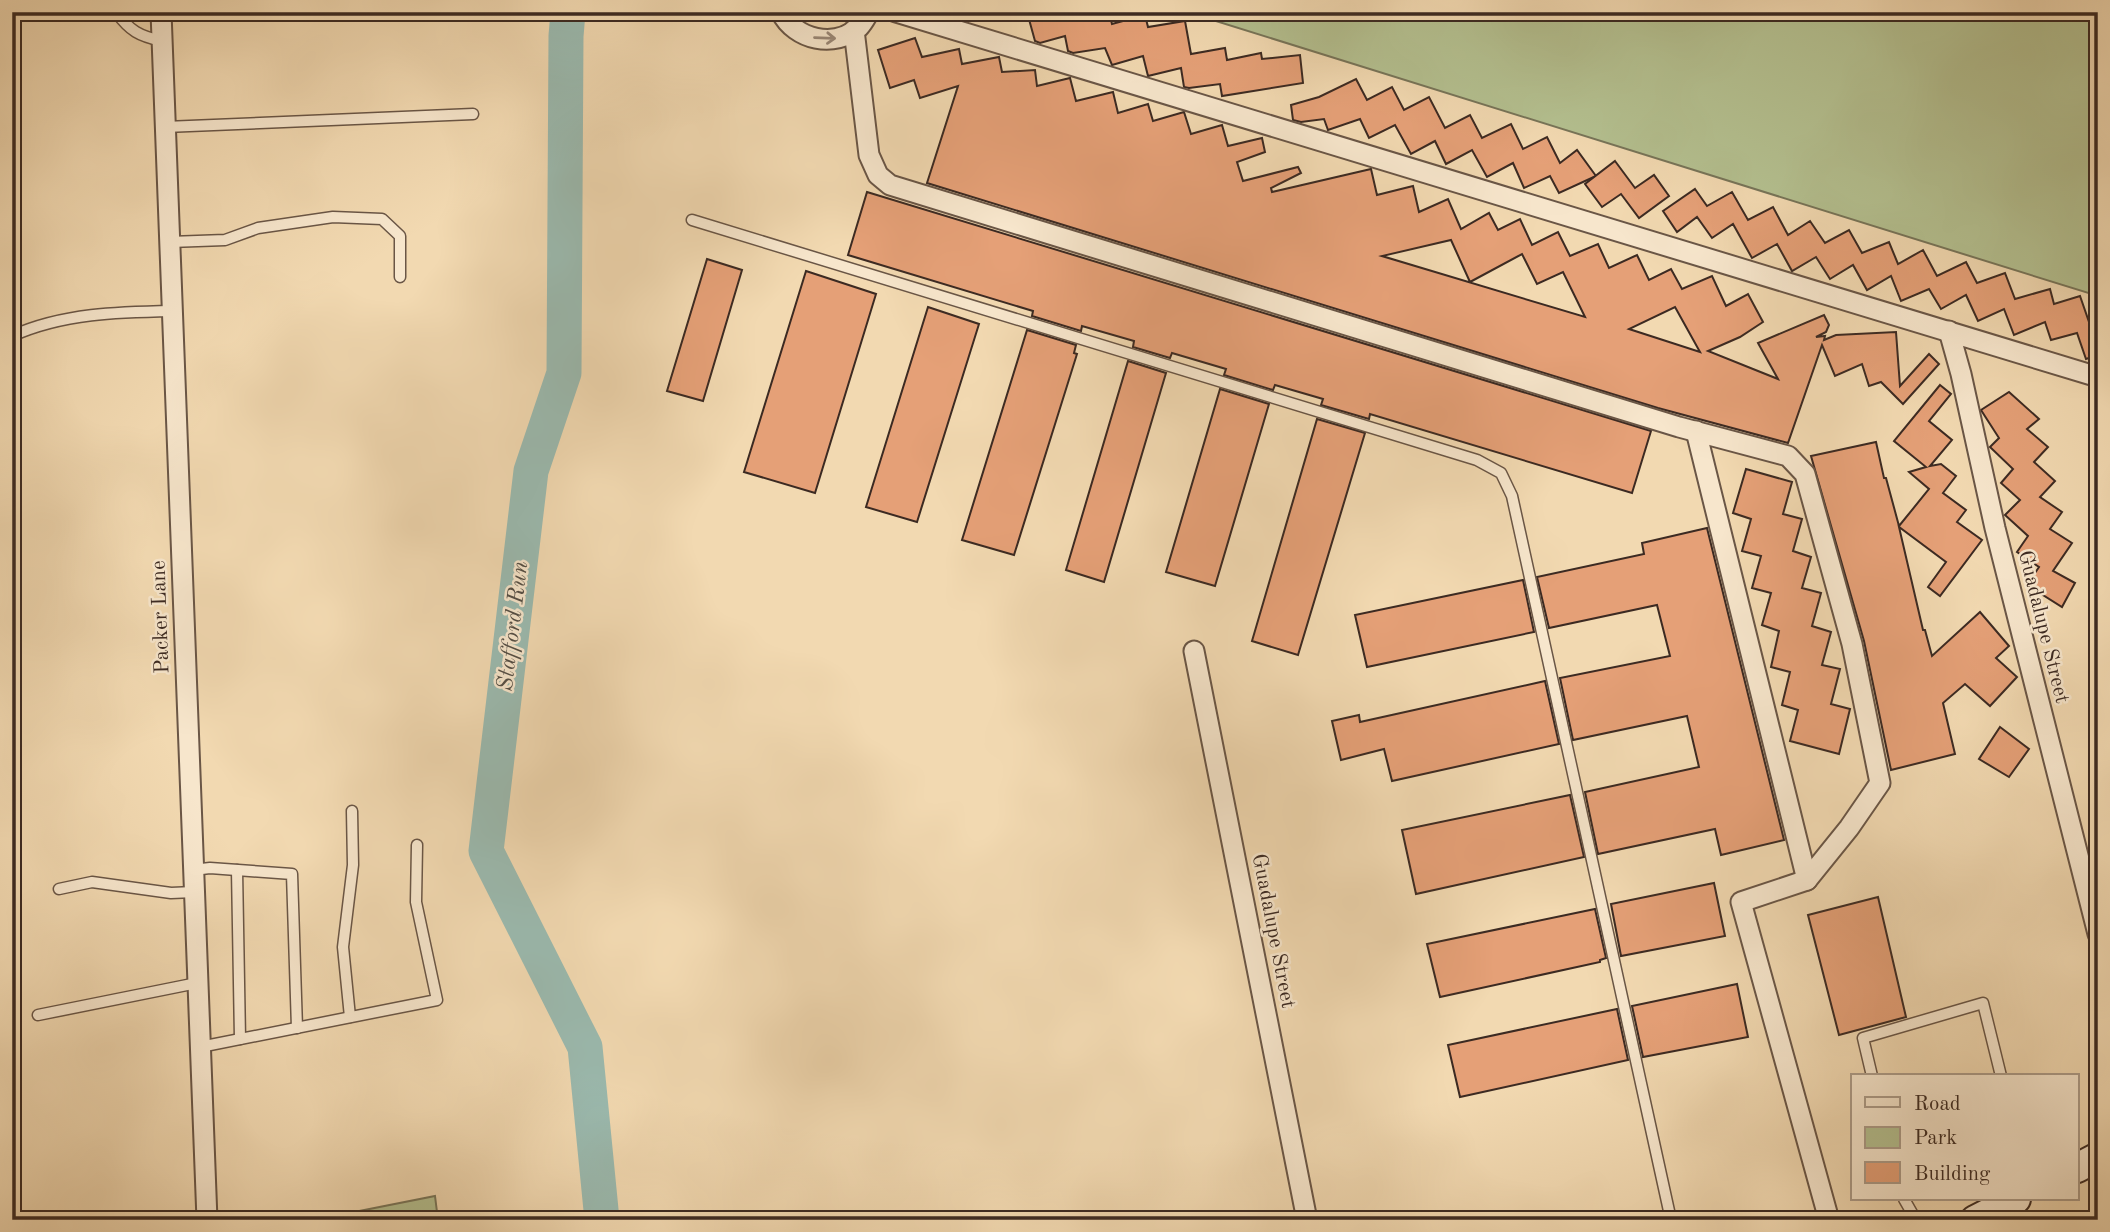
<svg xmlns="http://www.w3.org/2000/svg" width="2110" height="1232" font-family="'Old Standard TT',serif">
  <rect width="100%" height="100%" fill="#f2d9b1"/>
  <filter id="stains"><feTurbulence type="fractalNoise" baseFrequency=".00286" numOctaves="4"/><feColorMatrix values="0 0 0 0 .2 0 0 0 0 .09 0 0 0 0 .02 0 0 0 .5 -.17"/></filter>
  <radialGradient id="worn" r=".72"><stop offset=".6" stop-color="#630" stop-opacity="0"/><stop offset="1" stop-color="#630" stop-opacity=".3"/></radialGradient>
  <g fill="#b4c090" stroke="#787559" stroke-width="2">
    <path d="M1187,12H2098V296Z"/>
    <path d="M435,1196L438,1220H314Z"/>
  </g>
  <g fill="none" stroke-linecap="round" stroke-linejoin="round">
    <path stroke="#9bbaaf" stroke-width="35" d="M568,12L566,36L564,373L531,471L486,851L585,1047L602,1220"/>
  </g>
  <g fill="#e5a077" stroke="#3c2a22" stroke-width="2" fill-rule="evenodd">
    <path d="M1027,12H1109L1112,24L1145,15L1148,27L1185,21L1191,54L1225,48L1227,60L1261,53L1262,59L1300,55L1303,83L1222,96L1220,84L1189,88L1184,87L1181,68L1148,76L1143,56L1112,65L1105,48L1073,53L1068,51L1065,36L1040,43L1035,41Z"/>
    <path d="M915,38L922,57L959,49L962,64L999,57L1002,72L1035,70L1037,86L1070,78L1076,101L1113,92L1118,113L1148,104L1153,121L1184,112L1191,134L1222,125L1228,146L1262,138L1265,152L1237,162L1243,181L1298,167L1301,173L1271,188L1272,192L1371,169L1377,195L1413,186L1419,212L1448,199L1461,229L1489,213L1498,230L1520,219L1532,245L1558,232L1570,256L1598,244L1609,268L1637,255L1649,280L1671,269L1682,289L1712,276L1726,306L1748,294L1763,322L1740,337L1708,351L1778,379L1758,343L1824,315L1829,325L1826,332L1816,337L1825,336L1824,340L1836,335L1896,332L1900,386L1929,354L1939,364L1903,404L1881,382L1869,386L1862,364L1835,376L1822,345L1788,443L1658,408L927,183L958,86L920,98L914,80L890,88L878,50ZM1451,240L1470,282L1522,254L1537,284L1563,272L1585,317L1382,256ZM1675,307L1700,352L1629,329Z"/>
    <path d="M1356,79L1367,100L1392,87L1404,110L1429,97L1445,128L1470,115L1482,138L1511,124L1523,149L1547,137L1560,163L1577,150L1596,176L1559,193L1550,176L1524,188L1513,163L1487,177L1472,150L1446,164L1435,141L1411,154L1395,125L1369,138L1360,119L1328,130L1324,119L1301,122L1293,120L1291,105L1319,97Z"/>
    <path d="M1615,161L1635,188L1654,175L1669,196L1639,218L1621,194L1602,207L1585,184Z"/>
    <path d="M1695,189L1707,206L1732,192L1748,220L1773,207L1788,235L1810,221L1825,243L1849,230L1862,253L1889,242L1898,264L1923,250L1937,276L1966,262L1977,283L2005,273L2015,299L2050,289L2054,304L2080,296L2098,348V355L2086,359L2077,333L2051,340L2045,322L2014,335L2004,309L1978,321L1966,295L1941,309L1929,289L1901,301L1891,276L1867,290L1853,265L1830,279L1816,257L1792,271L1777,244L1752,258L1733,224L1712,238L1697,217L1677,232L1663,211Z"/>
    <path d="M867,192L1651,431L1632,493L1370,414L1369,419L1321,405L1323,399L1275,385L1273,390L1224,375L1226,369L1172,353L1170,358L1133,347L1134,341L1082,326L1081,331L1032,316L1033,311L848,255Z"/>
    <path d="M707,259L742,270L703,401L667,391Z"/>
    <path d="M806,271L876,294L815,493L744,472Z"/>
    <path d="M928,307L979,324L917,522L866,507Z"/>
    <path d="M1027,330L1076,345L1074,353L1077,354L1014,555L962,540Z"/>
    <path d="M1128,361L1166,373L1104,582L1066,570Z"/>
    <path d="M1940,385L1951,394L1929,421L1952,440L1930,466L1941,464L1956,476L1943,493L1966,510L1957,522L1982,540L1940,596L1928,587L1946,562L1899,527L1923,630H1925L1932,656L1980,612L2009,646L1996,658L2017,677L1990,706L1965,684L1943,703L1955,754L1891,770L1864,641L1811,456L1876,442L1884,478H1886L1899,526L1929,489L1909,472L1926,467L1894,441Z"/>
    <path d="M1220,389L1269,404L1215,586L1166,572Z"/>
    <path d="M2009,392L2039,419L2027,429L2048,447L2034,462L2055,481L2040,497L2062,512L2050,529L2072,543L2053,571L2075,583L2062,607L2027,585L2039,567L2017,552L2028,536L2005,515L2020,500L2001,483L2013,469L1990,447L1999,438L1981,410Z"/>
    <path d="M1317,419L1365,433L1298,655L1252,641Z"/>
    <path d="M1746,469L1792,482L1783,514L1802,519L1793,551L1811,557L1802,588L1821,593L1812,626L1831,632L1822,665L1840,669L1831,704L1850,709L1839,754L1790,741L1798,710L1782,705L1790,672L1771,667L1779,631L1762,625L1771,593L1752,588L1761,556L1742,551L1751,519L1733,513Z"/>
    <path d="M1707,528L1784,840L1721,855L1715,829L1598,854L1585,792L1699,767L1687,716L1573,740L1560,678L1670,656L1657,605L1549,628L1537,577L1644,554L1642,543Z"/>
    <path d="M1523,580L1534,632L1367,667L1355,615Z"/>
    <path d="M1545,681L1559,744L1392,781L1384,749L1341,760L1332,721L1359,715L1360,722Z"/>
    <path d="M2000,727L2029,749L2009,777L1979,759Z"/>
    <path d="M1570,795L1584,857L1416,894L1402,830Z"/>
    <path d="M1714,883L1725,936L1621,956L1611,904Z"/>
    <path d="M1878,897L1906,1017L1839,1035L1808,915Z"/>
    <path d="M1595,909L1606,958L1600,960V962L1440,997L1427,944Z"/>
    <path d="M1737,984L1748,1037L1643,1057L1632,1006Z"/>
    <path d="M1617,1009L1628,1060L1460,1097L1448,1045Z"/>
  </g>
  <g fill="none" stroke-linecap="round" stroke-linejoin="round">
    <g stroke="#6a5646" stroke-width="13">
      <g id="service">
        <path d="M116,12C130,31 139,36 162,41"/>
        <path d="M165,127L473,114"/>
        <path d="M692,220L1477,460L1501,473L1512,496L1671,1220"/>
        <path d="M170,242L225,240L258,228L333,217L382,219L400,236V277"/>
        <path d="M12,336C63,313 119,312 173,311"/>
        <path d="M193,870L210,868L292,874L297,1028"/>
        <path d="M237,870L240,1039"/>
        <path d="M59,889L92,882L171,893L194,892"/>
        <path d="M38,1015L197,983"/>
        <path d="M350,1017L343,947L353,865L352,811"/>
        <path d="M200,1047L437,1000L416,902L417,845"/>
        <path d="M1872,1076L1863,1038L1983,1003L2001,1076"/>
        <path d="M1904,1199L1916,1220"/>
      </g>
    </g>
    <g stroke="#6a5646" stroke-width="23">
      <g id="minor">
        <path d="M161,12L207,1220"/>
        <path d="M781,12C795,40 835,49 859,27C863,23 866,17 869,12"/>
        <path d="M896,12L2098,377"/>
        <path d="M854,30L869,155L878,175L890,185L1679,427L1788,456L1805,474L1852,644L1880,783L1849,828L1807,880L1741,902L1829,1220"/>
        <path d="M1949,331L1961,374L1995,528L2098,934"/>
        <path d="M1696,431L1807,880"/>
        <path d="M1194,651L1307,1220"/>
      </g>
    </g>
    <g stroke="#3c2a22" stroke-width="32">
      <g id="secondary">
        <path d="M2077,1168L2098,1157"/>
        <path d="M1975,1220L2016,1199"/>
      </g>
    </g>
    <use href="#service" stroke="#f7e6cc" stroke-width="10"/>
    <use href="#minor" stroke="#f7e6cc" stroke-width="19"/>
    <use href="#secondary" stroke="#f7e6cc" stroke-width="28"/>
  </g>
  <defs><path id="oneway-shaft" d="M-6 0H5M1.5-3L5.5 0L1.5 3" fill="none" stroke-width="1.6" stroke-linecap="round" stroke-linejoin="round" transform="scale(1.75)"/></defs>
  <use stroke="#9a8877" href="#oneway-shaft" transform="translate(825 38) rotate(2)"/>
  <g text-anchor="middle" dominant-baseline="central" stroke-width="5" stroke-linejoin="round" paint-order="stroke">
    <g font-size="21" fill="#3c2a22" stroke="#f7e6cc">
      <text transform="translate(161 617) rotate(-92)">Packer Lane</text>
      <text transform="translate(2043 627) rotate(76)">Guadalupe Street</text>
      <text transform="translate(1273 931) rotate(79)">Guadalupe Street</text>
    </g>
    <g font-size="23" font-style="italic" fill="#544e45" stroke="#f7e6cc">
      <text transform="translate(513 626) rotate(-83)">Stafford Run</text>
    </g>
  </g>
  <rect width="2110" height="1232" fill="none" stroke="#f2d9b1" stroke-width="42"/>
  <rect x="14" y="14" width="2082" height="1204" fill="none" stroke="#3c2a22" stroke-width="3.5"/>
  <rect x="21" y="21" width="2068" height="1190" fill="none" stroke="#3c2a22" stroke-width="2"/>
  <rect x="1851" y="1074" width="228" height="126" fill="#f7e6cc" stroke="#ac9b88" stroke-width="2"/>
  <rect x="1865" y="1097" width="35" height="10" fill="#f7e6cc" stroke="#ac9b88" stroke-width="2"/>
  <text x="1914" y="1110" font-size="21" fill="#3c2a22">Road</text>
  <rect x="1865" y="1127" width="35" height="21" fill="#b4c090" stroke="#ac9b88" stroke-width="2"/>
  <text x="1914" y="1144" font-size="21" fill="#3c2a22">Park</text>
  <rect x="1865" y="1162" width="35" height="21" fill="#e5a077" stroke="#ac9b88" stroke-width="2"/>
  <text x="1914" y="1180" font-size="21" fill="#3c2a22">Building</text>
  <rect width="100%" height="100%" filter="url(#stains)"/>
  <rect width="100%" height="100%" fill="url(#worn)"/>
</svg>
